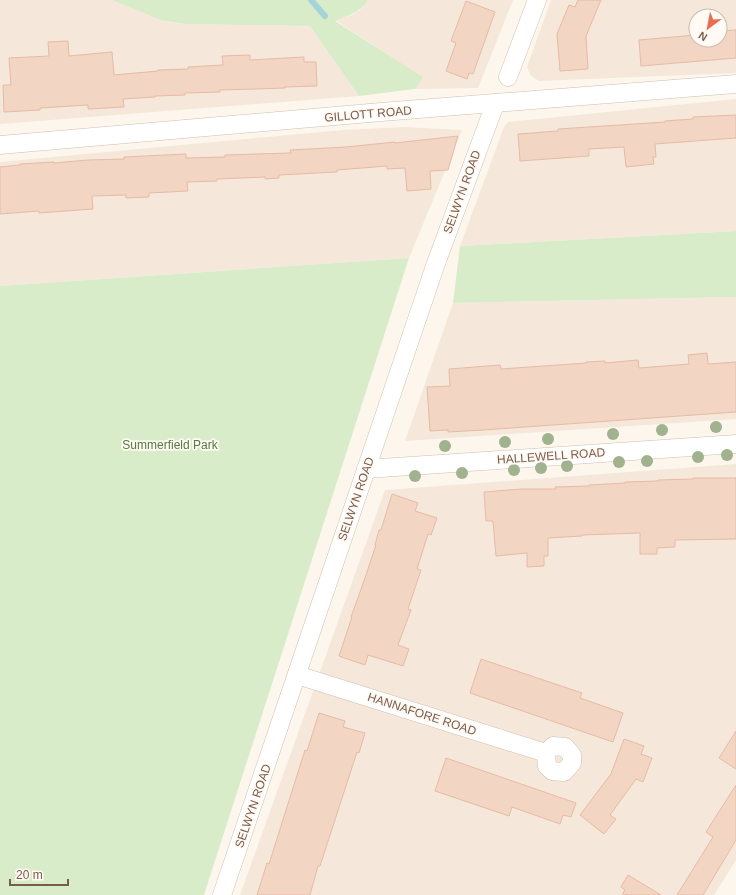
<svg xmlns="http://www.w3.org/2000/svg" width="736" height="895" font-family="Arial,sans-serif">
  <rect width="100%" height="100%" fill="#fdf6ec"/>
  <g fill="#f5e8da" fill-rule="evenodd">
    <path d="M0,0H112L160,20L185,24L310,26L359,96L0,124Z"/>
    <path d="M368,0H513L478,88L415,89L422,77L335,20L352,15L361,9Z"/>
    <path d="M551,0H736V73L539,81L530,75L527,67ZM696,16H720V40H696Z"/>
    <path d="M736,99V231L460,246L504,127L508,122Z"/>
    <path d="M404,127L462,130L409,258L0,286V162L343,130Z"/>
    <path d="M736,297V419L405,441L453,303Z"/>
    <path d="M736,464V860L714,895H240L385,490Z"/>
  </g>
  <g fill="#d8ecc9">
    <path d="M112,0H368C360,13 348,15 335,21L423,77L415,89L359,96L310,26L185,24L160,20Z"/>
    <path d="M736,231V297L453,303L460,246Z"/>
    <path d="M409,258L204,895H0V286Z"/>
  </g>
  <g fill="none" stroke-linecap="round" stroke-linejoin="round">
    <path stroke="#a5d3da" stroke-width="6" d="M311,0L325,16"/>
  </g>
  <g fill="#f3d5c3" stroke="#e6bba3">
    <path d="M578,0H601L586,36L588,69L560,71L557,34L569,5L575,7Z"/>
    <path d="M466,1L495,12L473,74L469,73L467,79L446,71L456,43L451,41Z"/>
    <path d="M736,30V58L641,66L639,40L696,35V40H720V31Z"/>
    <path d="M68,41L69,56L112,52L114,75L158,71V70L188,69V67L223,65L222,56L250,55V60L304,57V62H316L317,86L285,87V88L256,89L220,90V92L185,93V95L155,96V97L123,99L124,107L88,109V105L40,108V110L4,112L3,85H11L9,58L49,56L48,42Z"/>
    <path d="M736,115V138L655,144L656,157H653L654,164L626,167L624,147L589,149V156L520,161L518,134L558,131V129L665,122V121L693,119V117Z"/>
    <path d="M458,136L448,170L430,171L431,189L407,191L405,168L387,169V166L337,170V172L279,175V178L265,179V177L217,179V181L187,182L188,191L149,193V197L126,198V195L92,196L93,209L39,213V211L0,214V167L20,165V164L54,162V163L88,160L124,159V157L186,154V158L225,157V155L256,154L291,153L290,150L346,147L395,142V143Z"/>
    <path d="M707,353L708,364L736,362V412L483,430L448,432V430L430,431L427,387L450,386L449,369L500,365L501,369L586,363V362L605,361V363L638,360L639,368L689,364L688,355Z"/>
    <path d="M693,478H736V539L675,540V547L657,548V554H640V533L582,535V536L548,538V556H544V566L527,567V553L496,556L493,521H486L484,492L522,489H556L555,487L589,486V485L625,483V482L658,481V480L693,479Z"/>
    <path d="M392,494L418,503L415,511L437,518L431,535L428,534L417,569L421,570L408,609L411,610L398,645L409,649L403,666L368,655L365,665L339,656L352,617H351L364,581L376,545H375L379,530H381Z"/>
    <path d="M481,659L582,693L580,698L623,713L613,742L470,693Z"/>
    <path d="M319,713L345,721L343,727L365,733L359,753L357,752L320,866H318L310,895H257L267,863L269,864L305,750L307,751Z"/>
    <path d="M736,731V769L719,758Z"/>
    <path d="M624,739L644,746L641,754L652,758L643,782L636,779L610,815L616,819L604,834L580,815L611,774Z"/>
    <path d="M446,758L576,803L571,817L563,815L560,824L512,807L509,816L435,791Z"/>
    <path d="M736,785V840L703,895H677L713,837L706,832Z"/>
    <path d="M628,875L661,895H622L625,890L621,887Z"/>
  </g>
  <g fill="none" stroke-linecap="round" stroke-linejoin="round">
    <g stroke="#d1beb0" stroke-width="19">
      <g id="minor">
        <path d="M508,77L537,0"/>
        <path d="M0,145L381,112L736,84"/>
        <path d="M366,469L736,444"/>
        <path d="M297,675L546,753"/>
        <path d="M553,746L565,747L572,755V763L564,772L552,771L547,766L546,753Z"/>
        <path d="M222,895L435,266L495,104"/>
      </g>
    </g>
    <use href="#minor" stroke="#fff" stroke-width="18"/>
  </g>
  <g fill="#a0b28e">
    <circle cx="716" cy="427" r="6"/>
    <circle cx="662" cy="430" r="6"/>
    <circle cx="613" cy="434" r="6"/>
    <circle cx="548" cy="439" r="6"/>
    <circle cx="505" cy="442" r="6"/>
    <circle cx="445" cy="446" r="6"/>
    <circle cx="727" cy="455" r="6"/>
    <circle cx="698" cy="457" r="6"/>
    <circle cx="647" cy="461" r="6"/>
    <circle cx="619" cy="462" r="6"/>
    <circle cx="567" cy="466" r="6"/>
    <circle cx="541" cy="468" r="6"/>
    <circle cx="514" cy="470" r="6"/>
    <circle cx="462" cy="473" r="6"/>
    <circle cx="415" cy="476" r="6"/>
  </g>
  <g text-anchor="middle" dominant-baseline="central" stroke-width="3.5" stroke-linejoin="round" paint-order="stroke">
    <g font-size="12" fill="#7a5c4d" stroke="#fffaf3">
      <text transform="translate(368 114) rotate(-5)">GILLOTT ROAD</text>
      <text transform="translate(462 192) rotate(-70)">SELWYN ROAD</text>
      <text transform="translate(551 456) rotate(-4)">HALLEWELL ROAD</text>
      <text transform="translate(356 499) rotate(-71)">SELWYN ROAD</text>
      <text transform="translate(422 714) rotate(18)">HANNAFORE ROAD</text>
      <text transform="translate(253 806) rotate(-71)">SELWYN ROAD</text>
    </g>
    <g font-size="12" fill="#537a41" stroke="#fffaf3">
      <text x="170" y="445">Summerfield Park</text>
    </g>
  </g>
  <g transform="translate(708 28) rotate(212)"><circle r="19" fill="#fffaf3" stroke="#cabbb1"/>
  <path d="M0-3L7 15L0 10L-7 15Z" fill="#e76f51"/>
  <text y="-6" font-size="11" font-weight="bold" text-anchor="middle" fill="#7a5c4d">N</text>
  </g>
  <path d="M10 879v6h58v-6" fill="none" stroke="#7a5c4d" stroke-width="2"/>
  <text x="16" y="879" font-size="12" fill="#7a5c4d" stroke="#fffaf3" stroke-width="3" paint-order="stroke">20 m</text>
</svg>
